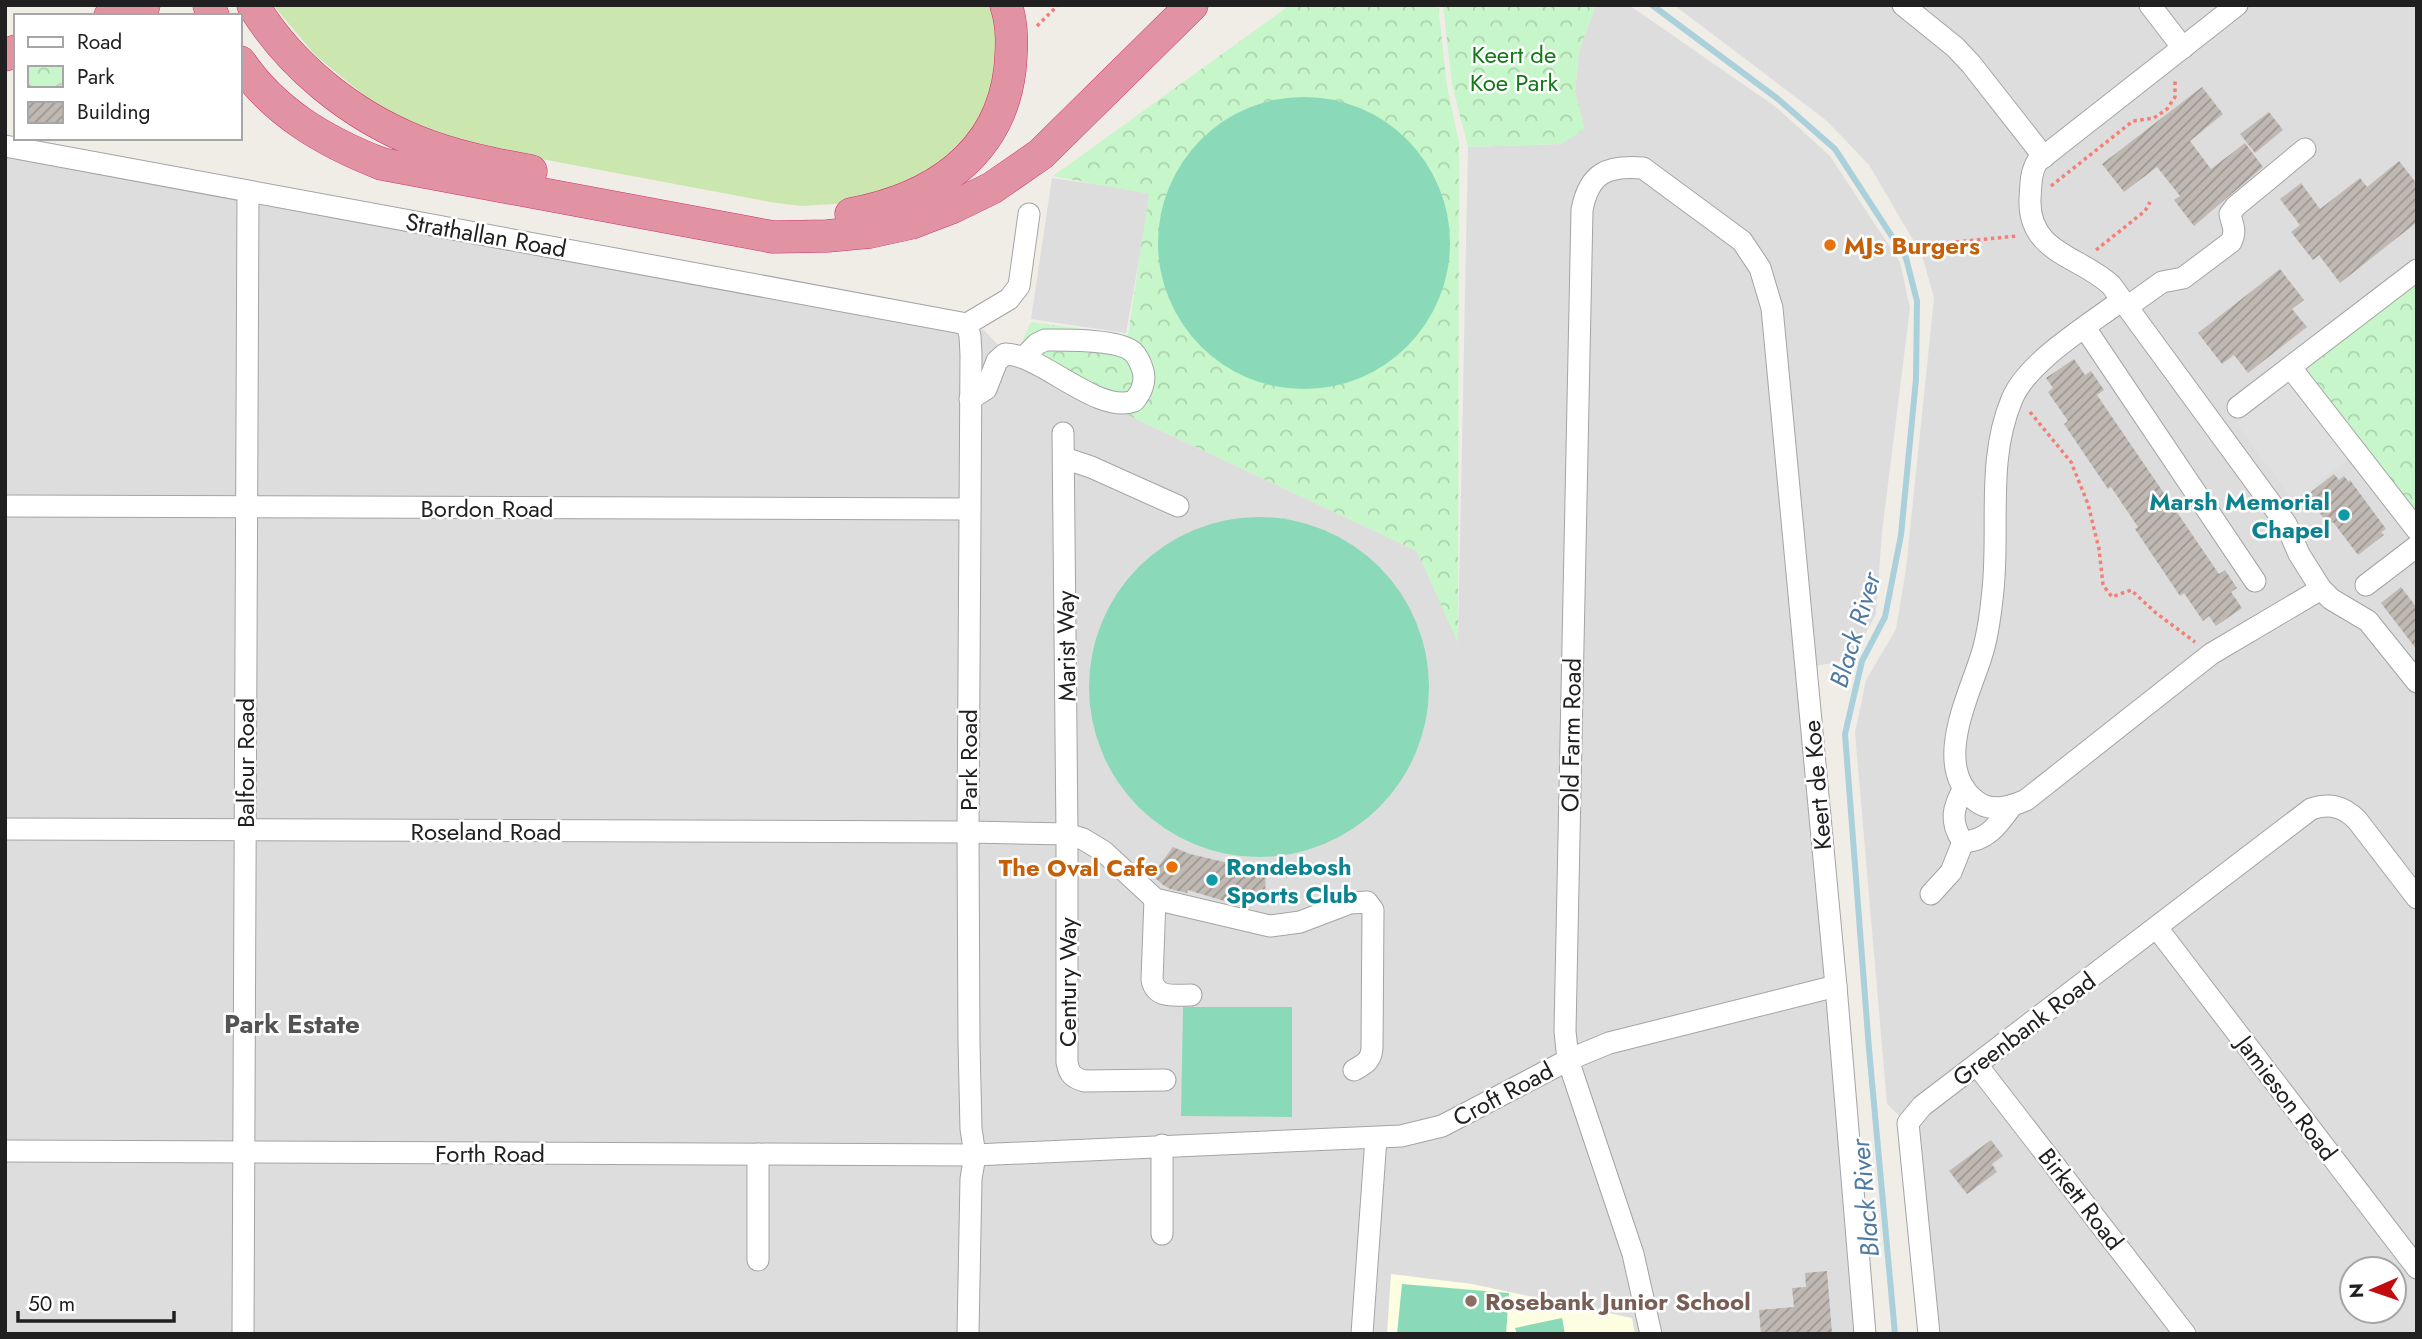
<svg xmlns="http://www.w3.org/2000/svg" width="2422" height="1339" font-family="Jost,sans-serif">
  <defs>
    <pattern id="park-crowns" width="20" height="18" patternUnits="userSpaceOnUse" patternTransform="scale(1.75)"><rect width="20" height="18" fill="#c7f6ca"/><path d="M2 6a3 3 0 1 1 6 0M12 15a3 3 0 1 1 6 0" fill="none" stroke="#abd3ad"/></pattern>
    <pattern id="building-hatch" width="6" height="6" patternUnits="userSpaceOnUse" patternTransform="scale(1.75)"><rect width="6" height="6" fill="#c0b9b3"/><path d="M-1 1l2-2M0 6l6-6M5 7l2-2" fill="none" stroke="#9c9691"/></pattern>
  </defs>
  <rect width="100%" height="100%" fill="#f0ede7"/>
  <g fill="#dedddd" fill-rule="evenodd">
    <path d="M1596,5H1629L1776,107L1830,156L1900,262L1910,308L1882,532L1876,614L1852,659L1806,668L1865,1334H5V146L947,320L971,336L983,329L1013,361L1417,551L1458,641L1468,147L1561,144L1584,129L1575,92L1579,51Z"/>
    <path d="M1674,5H2417V1334H1929L1908,1124L1887,1104L1855,733L1866,680L1896,629L1906,569L1934,298L1922,255L1869,165L1827,121ZM2352,1269H2394V1311H2352Z"/>
    <path d="M1052,178L1151,192L1126,333L1031,319Z"/>
  </g>
  <path fill="#fdfde2" d="M1391,1274L1472,1284L1632,1318L1635,1334H1387Z"/>
  <path fill="#cce6b0" d="M273,5H995L999,25L993,92L968,137L931,173L849,203L802,206L776,203L461,144L389,112L367,98L315,55Z"/>
  <g fill="url(#park-crowns)">
    <path d="M1290,5H1438L1447,86L1459,142L1458,643L1417,551L1013,361L1031,322L1128,335L1149,194L1053,176Z"/>
    <path d="M1443,5H1596L1579,51L1575,92L1585,129L1561,144L1468,147L1452,85Z"/>
    <path d="M2417,283V514L2309,374V366Z"/>
  </g>
  <g fill="#8adab9">
    <circle cx="1304" cy="243" r="146"/>
    <circle cx="1259" cy="687" r="170"/>
    <path d="M1183,1007H1292V1117L1181,1116Z"/>
    <path d="M1402,1284L1509,1293L1506,1334H1397Z"/>
    <path d="M1562,1318L1565,1334H1517L1515,1328Z"/>
  </g>
  <path fill="#e0e0e0" d="M2287,383L2291,384L2349,458L2294,502L2236,423Z"/>
  <g fill="none" stroke-linecap="round" stroke-linejoin="round">
    <path stroke="#aad0db" stroke-width="6" d="M1652,5L1778,99L1835,149L1906,258L1917,301L1916,379L1901,535L1885,617L1862,661L1845,734L1869,1049L1895,1334"/>
  </g>
  <g fill="url(#building-hatch)">
    <path d="M2202,87L2223,114L2190,141L2211,169L2245,143L2263,167L2194,226L2174,200L2180,196L2157,167L2124,192L2102,164Z"/>
    <path d="M2269,112L2283,130L2255,153L2240,134Z"/>
    <path d="M2399,161L2417,184V222L2340,283L2319,255L2313,260L2291,232L2300,225L2280,199L2301,183L2320,209L2360,178L2367,187Z"/>
    <path d="M2280,269L2304,300L2292,309L2307,327L2248,373L2234,355L2222,364L2198,333Z"/>
    <path d="M2074,359L2085,375L2091,371L2104,390L2097,395L2219,574L2225,570L2237,588L2231,592L2242,608L2216,626L2209,616L2203,621L2184,593L2180,596L2135,529L2138,527L2111,487L2108,489L2064,424L2068,421L2048,392L2053,388L2046,378Z"/>
    <path d="M2334,474L2339,480L2344,476L2349,482L2350,480L2386,529L2381,532L2384,535L2358,555L2333,522L2328,525L2310,498L2313,496L2311,492Z"/>
    <path d="M2401,587L2417,608V650L2381,603Z"/>
    <path d="M1173,847L1190,854L1237,865L1266,867L1265,903L1234,904L1188,890L1187,893L1170,889L1163,885L1152,875Z"/>
    <path d="M1991,1140L2003,1156L1992,1164L1997,1172L1967,1194L1949,1171Z"/>
    <path d="M1827,1271L1832,1333L1761,1334L1759,1310L1794,1307L1792,1288L1806,1287L1805,1273Z"/>
  </g>
  <g fill="none" stroke-linecap="round" stroke-linejoin="round">
    <g stroke="#a4a4a4" stroke-width="23">
      <g id="minor">
        <path d="M1903,5L1955,47L1971,64L2044,157"/>
        <path d="M2150,5L2183,48"/>
        <path d="M2237,5L2037,162C2030,174 2031,186 2030,199C2028,253 2080,256 2111,285L2286,524L2299,554L2321,589"/>
        <path d="M5,146L967,324"/>
        <path d="M2122,300C2089,325 2028,361 2012,399C1985,463 2001,533 1992,599C1990,618 1987,639 1981,657C1968,698 1932,768 1976,801C1991,813 2010,807 2026,800L2211,654L2321,589L2331,599L2368,621L2417,682"/>
        <path d="M2127,307L2162,282L2183,278L2231,242C2237,230 2232,225 2230,214L2236,206L2305,149"/>
        <path d="M967,324L970,336L971,355L968,832L969,1043L971,1129L975,1155L971,1179L968,1334"/>
        <path d="M967,324L1009,299L1019,286L1029,214"/>
        <path d="M2085,328L2255,581"/>
        <path d="M2291,368L2417,530"/>
        <path d="M970,399L986,389L997,361L1005,354C1041,354 1098,415 1134,401C1141,393 1146,382 1143,371C1141,364 1138,357 1133,352C1119,339 1064,340 1045,340L1037,344L1024,357"/>
        <path d="M2238,407L2417,270"/>
        <path d="M1063,433L1067,834V1062C1069,1074 1073,1078 1085,1081L1165,1080"/>
        <path d="M1064,458L1091,467L1178,506"/>
        <path d="M5,506L969,509"/>
        <path d="M2366,585L2417,546"/>
        <path d="M5,829L968,832L1067,834L1083,839L1103,851L1155,899L1270,926L1300,922L1350,903L1367,902L1373,910L1372,1048C1371,1061 1365,1064 1354,1070"/>
        <path d="M1963,842C1987,841 1998,825 2011,807"/>
        <path d="M1963,842C1949,822 1953,807 1964,788"/>
        <path d="M1931,894L1951,872L1963,842"/>
        <path d="M1155,899L1152,980C1156,999 1175,995 1191,995"/>
        <path d="M2157,928L2417,1268"/>
        <path d="M1977,1065L2185,1334"/>
        <path d="M5,1151L975,1155L1401,1136L1442,1126L1568,1060L1609,1043L1836,986"/>
        <path d="M1162,1234V1145"/>
        <path d="M758,1260V1154"/>
        <path d="M243,1334L248,192"/>
        <path d="M1362,1334L1376,1138"/>
        <path d="M1651,1334L1633,1254L1568,1060L1565,1031L1582,210C1589,173 1607,165 1643,168L1742,241L1760,268L1772,308L1836,986L1865,1334"/>
        <path d="M1929,1334L1908,1123L1922,1106L2311,809C2330,803 2343,806 2357,820L2417,898"/>
      </g>
    </g>
    <g stroke="#d1316a" stroke-width="33">
      <g id="highway">
        <path d="M209,5L213,16"/>
        <path d="M253,5C289,65 351,115 416,141C453,156 492,164 531,171"/>
        <path d="M110,16L144,5"/>
        <path d="M5,55L16,51"/>
        <path d="M240,62C274,112 325,142 382,164L773,237L827,236L870,232L911,223L953,207L992,188L1041,154L1192,5"/>
        <path d="M851,214C931,199 1000,156 1010,69C1012,47 1013,26 1006,5"/>
      </g>
    </g>
    <g stroke="#f28076" stroke-width="3.5" stroke-dasharray="3.5 3.5" stroke-linecap="butt">
      <path d="M1037,26L1058,5"/>
      <path d="M2051,186L2133,121L2154,118L2167,109L2175,97V78"/>
      <path d="M1956,242L2017,236"/>
      <path d="M2096,250L2145,211L2150,202"/>
      <path d="M2030,412L2071,462L2088,504L2099,549L2103,585L2112,597L2131,590L2156,613L2195,642"/>
    </g>
    <use href="#minor" stroke="#fff" stroke-width="21"/>
    <use href="#highway" stroke="#e293a3" stroke-width="32"/>
  </g>
  <g fill="#e8710a" stroke="#fff" stroke-width="2.5">
    <circle cx="1830" cy="245" r="7"/>
    <circle cx="1172" cy="867" r="7"/>
  </g>
  <g fill="#0f9aa8" stroke="#fff" stroke-width="2.5">
    <circle cx="2344" cy="515" r="7"/>
    <circle cx="1212" cy="880" r="7"/>
  </g>
  <circle fill="#8d6e63" stroke="#fff" stroke-width="2.5" cx="1471" cy="1301" r="7"/>
  <g text-anchor="middle" dominant-baseline="central" stroke-width="5" stroke-linejoin="round" paint-order="stroke">
    <g font-size="24" fill="#127919" stroke="#fff">
      <text x="1514" y="54">Keert de<tspan x="1514" dy="28">Koe Park</tspan></text>
    </g>
    <g font-size="24" fill="#202020" stroke="#fff">
      <text transform="translate(486 235) rotate(10)">Strathallan Road</text>
      <text x="487" y="508">Bordon Road</text>
      <text transform="translate(1066 646) rotate(-91)">Marist Way</text>
      <text transform="translate(1571 735) rotate(-89)">Old Farm Road</text>
      <text transform="translate(968 760) rotate(-90)">Park Road</text>
      <text transform="translate(245 763) rotate(-90)">Balfour Road</text>
      <text transform="translate(1817 785) rotate(-95)">Keert de Koe</text>
      <text x="486" y="831">Roseland Road</text>
      <text transform="translate(1067 982) rotate(-90)">Century Way</text>
      <text transform="translate(2024 1029) rotate(-37)">Greenbank Road</text>
      <text transform="translate(1503 1094) rotate(-28)">Croft Road</text>
      <text transform="translate(2287 1098) rotate(53)">Jamieson Road</text>
      <text x="490" y="1153">Forth Road</text>
      <text transform="translate(2081 1199) rotate(52)">Birkett Road</text>
    </g>
    <g font-size="24" font-weight="bold" fill="#c56008" stroke="#fff" text-anchor="start">
      <text x="1844" y="245">MJs Burgers</text>
      <text x="1158" y="867" text-anchor="end">The Oval Cafe</text>
    </g>
    <g font-size="24" font-weight="bold" fill="#0d838f" stroke="#fff" text-anchor="end">
      <text x="2330" y="501">Marsh Memorial<tspan x="2330" dy="28">Chapel</tspan></text>
      <text x="1226" y="866" text-anchor="start">Rondebosh<tspan x="1226" dy="28">Sports Club</tspan></text>
    </g>
    <g font-size="24" font-weight="bold" fill="#785e54" stroke="#fff" text-anchor="start">
      <text x="1485" y="1301">Rosebank Junior School</text>
    </g>
    <g font-size="26" font-style="italic" fill="#4e7aa2" stroke="#fff">
      <text transform="translate(1855 630) rotate(-73)">Black River</text>
      <text transform="translate(1865 1198) rotate(-95)">Black River</text>
    </g>
    <g font-size="26" font-weight="bold" fill="#535353" stroke="#fff">
      <text x="292" y="1024">Park Estate</text>
    </g>
  </g>
  <rect width="2422" height="1339" fill="none" stroke="#202020" stroke-width="14"/>
  <rect x="14" y="14" width="228" height="126" fill="#ffffff" stroke="#a6a6a6" stroke-width="2"/>
  <rect x="28" y="37" width="35" height="10" fill="#ffffff" stroke="#a6a6a6" stroke-width="2"/>
  <text x="77" y="49" font-size="21" fill="#202020">Road</text>
  <rect x="28" y="66" width="35" height="21" fill="url(#park-crowns)" stroke="#a6a6a6" stroke-width="2"/>
  <text x="77" y="84" font-size="21" fill="#202020">Park</text>
  <rect x="28" y="102" width="35" height="21" fill="url(#building-hatch)" stroke="#a6a6a6" stroke-width="2"/>
  <text x="77" y="119" font-size="21" fill="#202020">Building</text>
  <g transform="translate(2373 1290) rotate(268)"><circle r="33" fill="#ffffff" stroke="#a6a6a6" stroke-width="2"/>
  <path d="M0-5L12 26L0 18L-12 26Z" fill="#c30c0f"/>
  <text y="-10" font-size="19" font-weight="bold" text-anchor="middle" fill="#202020">N</text>
  </g>
  <path d="M18 1311v10h156v-10" fill="none" stroke="#202020" stroke-width="3.5"/>
  <text x="28" y="1311" font-size="21" fill="#202020" stroke="#ffffff" stroke-width="5" paint-order="stroke">50 m</text>
</svg>
